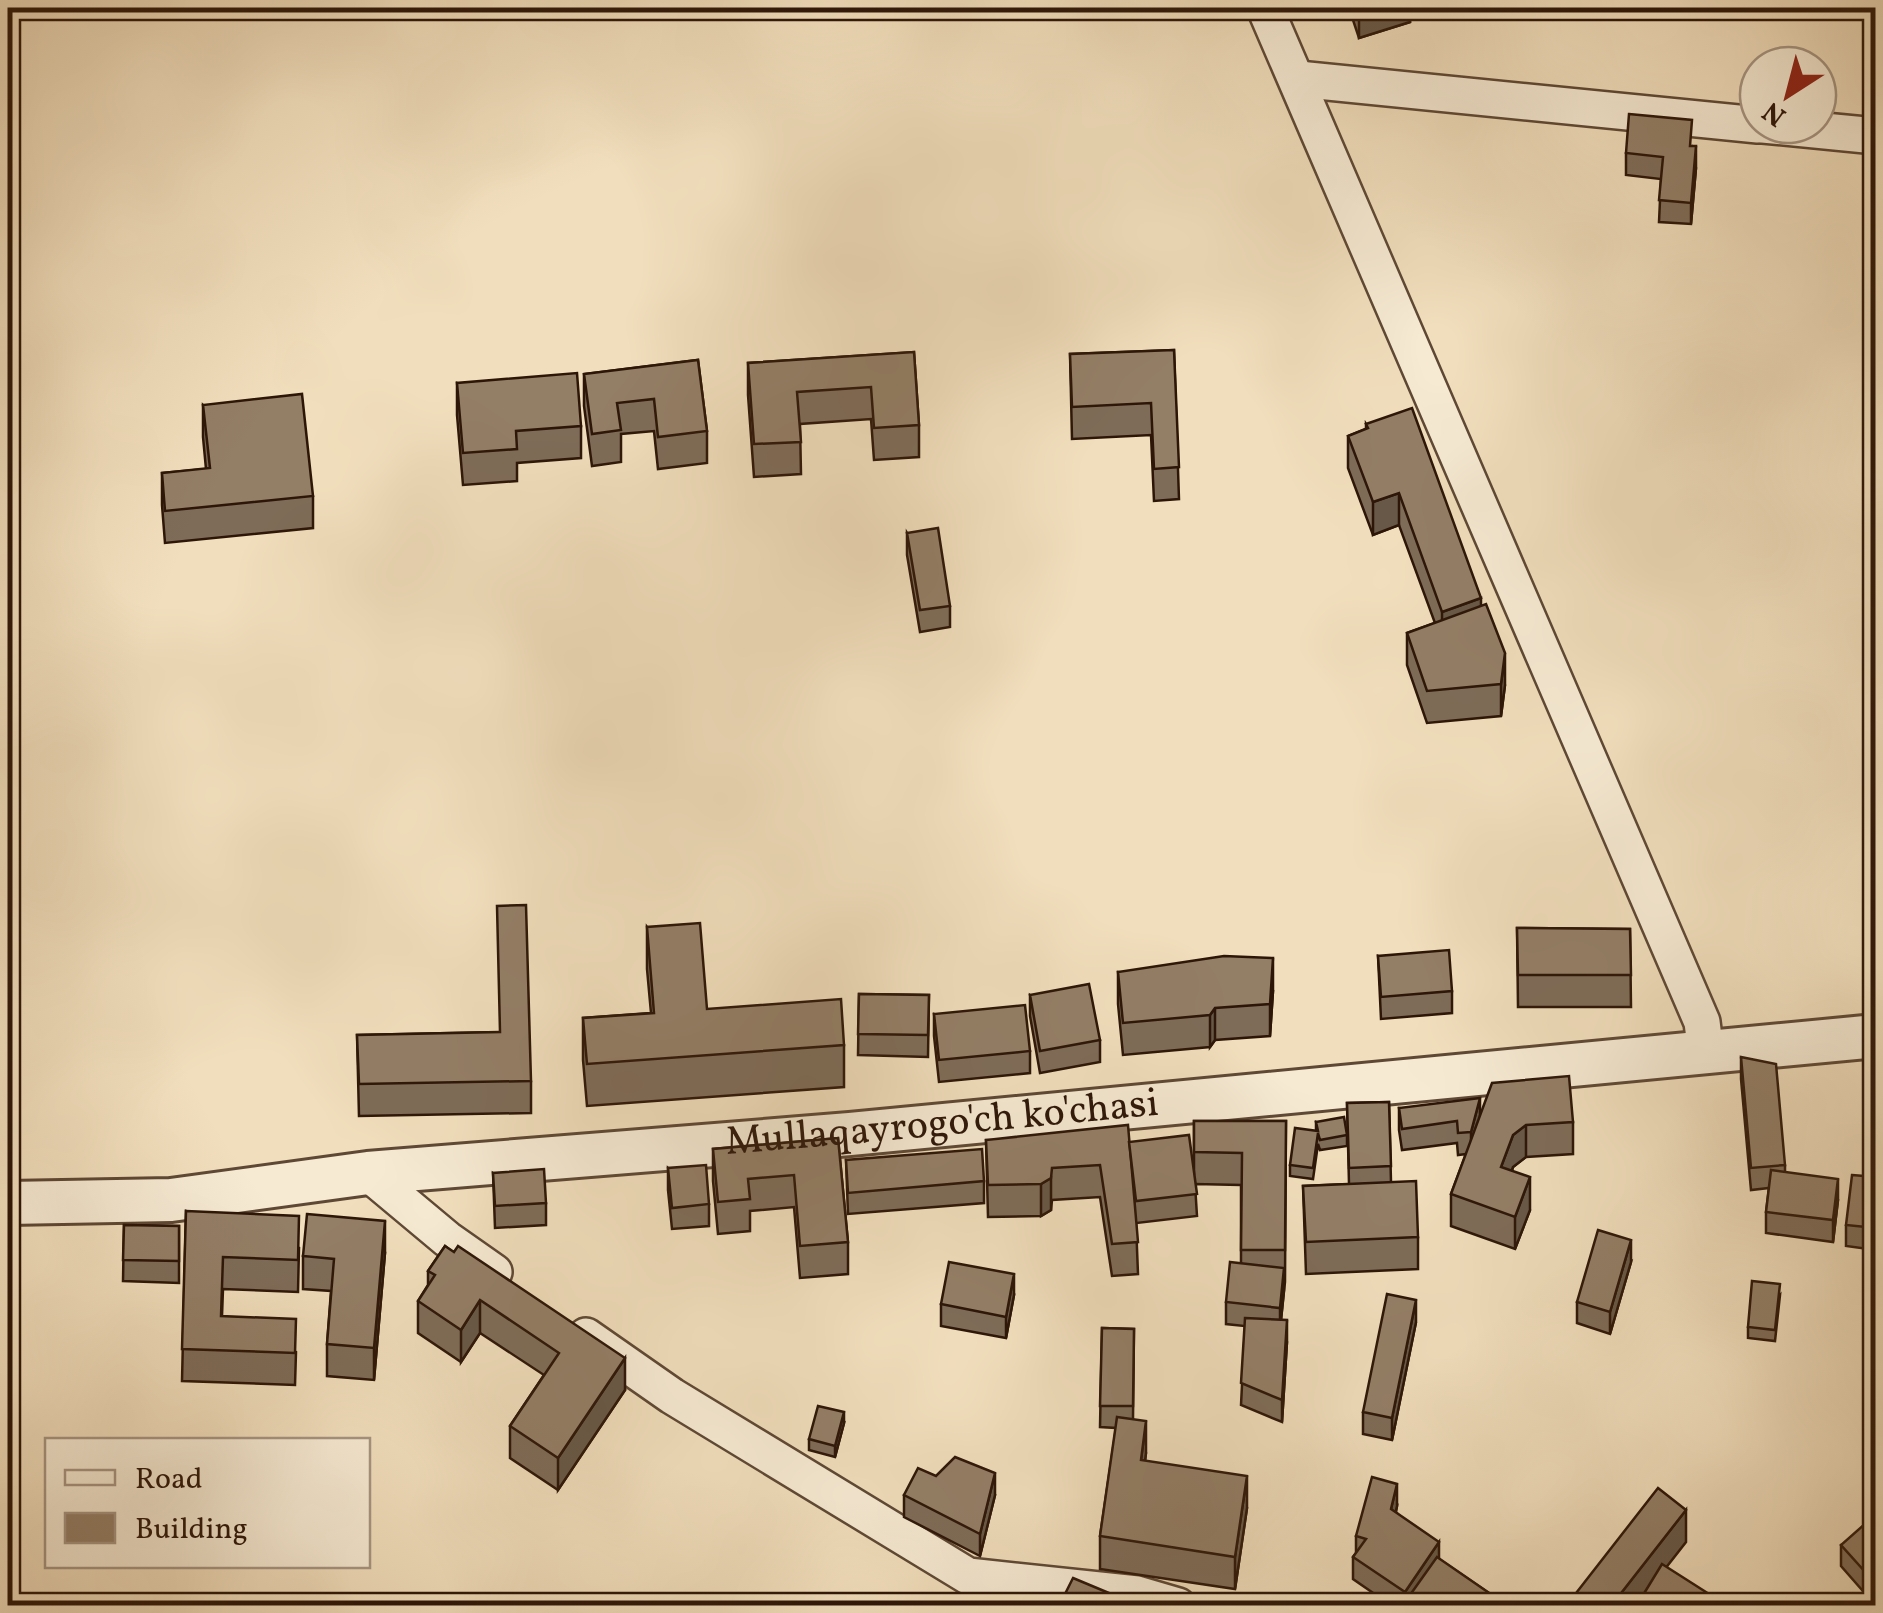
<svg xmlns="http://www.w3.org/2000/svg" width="1883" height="1613" font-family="Vollkorn,serif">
  <rect width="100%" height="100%" fill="#f1debc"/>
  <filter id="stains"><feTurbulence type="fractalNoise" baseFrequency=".002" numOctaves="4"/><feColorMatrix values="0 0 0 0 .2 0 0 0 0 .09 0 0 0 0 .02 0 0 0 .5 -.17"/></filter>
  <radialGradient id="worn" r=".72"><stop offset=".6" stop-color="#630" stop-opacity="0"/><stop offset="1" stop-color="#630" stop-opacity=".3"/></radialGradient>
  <path fill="#d0bc9d" stroke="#7e6952" stroke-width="2.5" d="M8,535H12L8,1131Z"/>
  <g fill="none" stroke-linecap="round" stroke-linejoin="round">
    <g stroke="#5e4835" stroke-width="40">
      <g id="minor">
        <path d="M1265,8L1702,1022L1706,1054"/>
        <path d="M1298,79L1758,125"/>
        <path d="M1763,125L1876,136"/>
        <path d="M368,1173L447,1239L494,1272"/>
        <path d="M586,1336L672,1396L968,1576L1137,1594L1178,1606"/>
      </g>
    </g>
    <g stroke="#5e4835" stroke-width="48">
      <g id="tertiary">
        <path id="s1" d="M8,1203L171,1200L368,1173L850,1134L1876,1036"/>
      </g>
    </g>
    <use href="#minor" stroke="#f6ead3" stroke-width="35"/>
    <use href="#tertiary" stroke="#f6ead3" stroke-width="42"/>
  </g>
  <g fill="#7e6c58" stroke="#2d1608" stroke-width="2.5">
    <path d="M1349,8H1410V22L1359,38Z"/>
    <path d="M1692,146L1696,168L1691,224L1659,222L1661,179L1626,175V153Z"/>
    <path d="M1174,350L1179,499L1154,501L1151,435L1072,439L1070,354Z"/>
    <path d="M914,352L919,425V457L874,460L871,419L800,424L801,474L754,477L748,395V363Z"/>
    <path d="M698,360L707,431V463L658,469L654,431L621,434V462L592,466L584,406V374Z"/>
    <path d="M457,383L581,426V458L517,463V481L463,485L457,415Z"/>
    <path d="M203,405L313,496V528L165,543L162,505V473L206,469L203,437Z"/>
    <path d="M1366,424L1481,606L1505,685L1501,716L1427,723L1407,665V633L1435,623L1399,525L1373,535L1348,468V436L1366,429Z"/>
    <path d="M907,533L950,606V627L920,632L907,555Z"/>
    <path d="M647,927L707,1009L844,1045V1087L587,1106L583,1060V1018L651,1013L647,969Z"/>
    <path d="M1517,928L1630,929L1631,1007H1518Z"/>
    <path d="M1378,956L1452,991V1013L1381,1019Z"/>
    <path d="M1118,972L1273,991L1270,1036L1215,1040L1210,1047L1123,1055L1118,1004Z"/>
    <path d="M859,994L929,995L928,1057L858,1055Z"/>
    <path d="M1030,995L1100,1040V1062L1040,1073L1030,1016Z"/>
    <path d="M934,1014L1030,1051V1073L939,1082L934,1036Z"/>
    <path d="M499,1032L531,1081V1113L359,1116L357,1035Z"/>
    <path d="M1741,1057L1785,1165V1172L1838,1200L1833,1242L1766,1233V1212L1769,1188L1751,1190L1741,1079Z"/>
    <path d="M1389,1102L1391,1182L1418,1237V1269L1306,1274L1303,1186L1349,1184L1347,1103Z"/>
    <path d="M1399,1108L1480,1117L1573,1122V1154L1526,1157L1513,1167L1512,1171L1530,1210L1515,1249L1451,1226V1194L1466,1154L1458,1155L1457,1143L1402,1150L1399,1130Z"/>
    <path d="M1194,1121H1286L1285,1282L1281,1320L1287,1342L1282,1422L1241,1405L1245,1326L1226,1324V1302L1241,1264V1185L1195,1184L1197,1216L1136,1223L1138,1274L1112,1276L1100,1197L1052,1200L1051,1210L1041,1216L988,1217L986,1140L1129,1142L1194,1173Z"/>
    <path d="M1316,1122L1347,1135V1146L1320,1150L1318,1144L1313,1179L1290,1176V1165L1316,1131Z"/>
    <path d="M838,1138L848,1242V1274L800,1278L794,1207L750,1211V1231L718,1234L713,1181V1149Z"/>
    <path d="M846,1160L984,1181V1203L848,1214Z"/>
    <path d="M668,1168L709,1204V1226L672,1229L668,1190Z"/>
    <path d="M493,1173L546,1203V1225L495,1228Z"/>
    <path d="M1876,1177V1250L1846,1246V1225Z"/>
    <path d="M186,1211L299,1248L298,1292L223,1289L222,1316L296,1352L295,1385L182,1381Z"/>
    <path d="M124,1225L179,1226V1283L123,1281Z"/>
    <path d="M445,1246L625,1390L558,1490L510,1458V1426L544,1375L480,1333L461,1362L418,1333V1301L428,1285V1271Z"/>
    <path d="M385,1253L374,1380L327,1376V1344L331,1291L303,1289V1256Z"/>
    <path d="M1631,1262L1610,1334L1577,1323V1302Z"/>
    <path d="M1014,1295L1006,1338L941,1326V1304Z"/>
    <path d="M1780,1295L1775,1341L1748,1338V1327Z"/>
    <path d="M1416,1322L1392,1440L1363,1434V1412Z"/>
    <path d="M1102,1328L1134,1329L1133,1419L1146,1453L1145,1461L1247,1508L1235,1589L1100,1569V1536L1116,1428L1100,1427Z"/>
    <path d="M844,1423L835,1457L809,1450V1439Z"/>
    <path d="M936,1476L995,1495L980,1556L904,1517V1495Z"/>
    <path d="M1397,1506L1396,1512L1439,1559L1508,1606H1392L1353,1579V1557L1356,1553V1536Z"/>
    <path d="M1876,1534V1606L1841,1566V1545Z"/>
    <path d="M1065,1594L1140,1606H1065Z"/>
  </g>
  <g fill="#675847" stroke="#2d1608" stroke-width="2.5">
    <path d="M1359,8H1410V22L1359,38Z"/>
    <path d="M1696,146V168L1691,224V203Z"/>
    <path d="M1399,493V525L1373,535V502Z"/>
    <path d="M1481,598V630L1442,644V612Z"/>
    <path d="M1505,653V685L1501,716V684Z"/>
    <path d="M1273,958V991L1270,1036V1004Z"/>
    <path d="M1215,1008V1040L1210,1047V1015Z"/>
    <path d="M1480,1098V1120L1471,1153V1132Z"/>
    <path d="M1526,1125V1157L1513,1167L1501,1199V1167L1513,1135Z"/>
    <path d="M1530,1177V1210L1515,1249V1217Z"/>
    <path d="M1051,1178V1210L1041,1216V1184Z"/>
    <path d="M1838,1179V1200L1833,1242V1220Z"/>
    <path d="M385,1221V1253L374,1380V1348Z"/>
    <path d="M1631,1240V1262L1610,1334V1312Z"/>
    <path d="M1284,1268V1290L1280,1330V1308Z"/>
    <path d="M1014,1274V1295L1006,1338V1317Z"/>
    <path d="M480,1300V1333L461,1362V1330Z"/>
    <path d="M1416,1300V1322L1392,1440V1418Z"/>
    <path d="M1287,1320V1342L1282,1422V1400Z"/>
    <path d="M625,1358V1390L558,1490V1458Z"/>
    <path d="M844,1412V1423L835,1457V1446Z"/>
    <path d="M1146,1421V1453L1141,1492V1460Z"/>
    <path d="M995,1473V1495L980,1556V1534Z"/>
    <path d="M1247,1476V1508L1235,1589V1557Z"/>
    <path d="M1397,1484V1506L1391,1531V1509Z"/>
    <path d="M1686,1510V1542L1636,1606H1611Z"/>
    <path d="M1439,1542V1563L1410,1595V1606H1405V1592Z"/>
  </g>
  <g fill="#937e66" stroke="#2d1608" stroke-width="2.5">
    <path d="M1629,114L1692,120L1690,146H1696L1691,203L1659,200L1663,157L1626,153Z"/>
    <path d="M1174,350L1179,467L1154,469L1151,403L1072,407L1070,354Z"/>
    <path d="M914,352L919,425L874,428L871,387L797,392L801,442L754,444L748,363Z"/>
    <path d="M698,360L707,431L658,437L654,399L617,403L621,430L592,434L584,374Z"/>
    <path d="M577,373L581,426L516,431L517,449L463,453L457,383Z"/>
    <path d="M302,394L313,496L165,511L162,473L210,468L203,405Z"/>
    <path d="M1412,408L1481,598L1442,612L1399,493L1373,502L1348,436L1368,428L1366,424Z"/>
    <path d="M938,528L950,606L920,610L907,533Z"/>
    <path d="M1486,604L1505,653L1501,684L1427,691L1407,633Z"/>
    <path d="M526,905L531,1081L359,1084L357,1035L500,1032L497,906Z"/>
    <path d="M700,923L707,1009L841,999L844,1045L587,1064L583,1018L654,1013L647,927Z"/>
    <path d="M1517,928L1630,929L1631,975H1518Z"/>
    <path d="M1449,950L1452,991L1381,997L1378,956Z"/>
    <path d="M1224,956L1273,958L1270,1004L1215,1008L1210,1015L1123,1023L1118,972Z"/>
    <path d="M1089,984L1100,1040L1040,1051L1030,995Z"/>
    <path d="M859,994L929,995L928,1035L858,1034Z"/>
    <path d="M1025,1005L1030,1051L939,1060L934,1014Z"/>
    <path d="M1741,1057L1776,1064L1785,1165L1751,1168Z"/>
    <path d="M1569,1076L1573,1122L1526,1125L1513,1135L1501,1167L1530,1177L1515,1217L1451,1194L1492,1083Z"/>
    <path d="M1480,1098L1471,1132L1458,1133L1457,1121L1402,1129L1399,1108Z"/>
    <path d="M1389,1102L1391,1166L1349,1168L1347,1103Z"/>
    <path d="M1344,1117L1347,1135L1320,1140L1318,1133L1313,1168L1290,1165L1295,1128L1318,1131L1316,1122Z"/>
    <path d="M1194,1121H1286L1285,1250H1241L1242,1153L1194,1152Z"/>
    <path d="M1128,1125L1138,1242L1112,1244L1100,1165L1052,1168L1051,1178L1041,1184L988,1185L986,1140Z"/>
    <path d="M1189,1135L1197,1194L1136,1201L1129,1142Z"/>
    <path d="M838,1138L848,1242L800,1246L794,1175L748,1179L750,1199L718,1202L713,1149Z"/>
    <path d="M982,1149L984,1181L848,1193L846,1160Z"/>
    <path d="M706,1165L709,1204L672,1208L668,1168Z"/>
    <path d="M544,1169L546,1203L495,1206L493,1173Z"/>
    <path d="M1771,1170L1838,1179L1833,1220L1766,1212Z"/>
    <path d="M1852,1175L1876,1177V1228L1846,1225Z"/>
    <path d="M1416,1181L1418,1237L1306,1242L1303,1186Z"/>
    <path d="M186,1211L299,1216L298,1260L223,1257L221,1316L296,1319L295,1353L182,1349Z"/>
    <path d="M307,1214L385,1221L374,1348L327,1344L334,1259L303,1256Z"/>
    <path d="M124,1225L179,1226V1261L123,1260Z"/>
    <path d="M1598,1230L1631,1240L1610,1312L1577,1302Z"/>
    <path d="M445,1246L454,1252L458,1246L625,1358L558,1458L510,1426L559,1353L480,1300L461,1330L418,1301L435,1275L428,1271Z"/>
    <path d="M949,1262L1014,1274L1006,1317L941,1304Z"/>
    <path d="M1230,1262L1284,1268L1280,1308L1226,1302Z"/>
    <path d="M1752,1281L1780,1284L1775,1330L1748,1327Z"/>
    <path d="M1387,1294L1416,1300L1392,1418L1363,1412Z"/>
    <path d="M1245,1318L1287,1320L1282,1400L1241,1383Z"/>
    <path d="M1102,1328L1134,1329L1133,1406H1100Z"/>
    <path d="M818,1406L844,1412L835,1446L809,1439Z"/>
    <path d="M1117,1417L1146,1421L1141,1460L1247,1476L1235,1557L1100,1536Z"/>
    <path d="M955,1457L995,1473L980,1534L904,1495L918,1468L936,1476Z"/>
    <path d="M1372,1477L1397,1484L1391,1509L1439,1542L1405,1592L1353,1557L1366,1539L1356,1536Z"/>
    <path d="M1658,1488L1686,1510L1611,1606H1566Z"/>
    <path d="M1866,1523L1876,1534V1584L1841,1545Z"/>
    <path d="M1437,1557L1508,1606H1425L1410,1595Z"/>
    <path d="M1662,1564L1720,1601L1718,1606H1649L1640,1600Z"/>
    <path d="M1073,1578L1140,1606H1087L1065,1594Z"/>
    <path d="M1168,1595L1184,1606H1162Z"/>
  </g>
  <g text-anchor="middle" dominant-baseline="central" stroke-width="8" stroke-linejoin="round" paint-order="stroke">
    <g font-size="40" fill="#2d1608" stroke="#f6ead3">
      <text stroke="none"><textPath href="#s1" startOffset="938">Mullaqayrogo'ch ko'chasi</textPath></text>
    </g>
  </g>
  <rect width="1883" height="1613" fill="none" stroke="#f1debc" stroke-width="40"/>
  <rect x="10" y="10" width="1863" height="1593" fill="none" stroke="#2d1608" stroke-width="5"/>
  <rect x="20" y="20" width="1843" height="1573" fill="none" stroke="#2d1608" stroke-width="2.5"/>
  <rect x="45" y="1438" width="325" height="130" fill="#f6ead3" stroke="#a69582" stroke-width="2.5"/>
  <rect x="65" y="1470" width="50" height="15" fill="#f6ead3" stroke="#a69582" stroke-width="2.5"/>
  <text x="135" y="1488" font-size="30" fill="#2d1608">Road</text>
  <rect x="65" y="1513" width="50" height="30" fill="#937e66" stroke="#a69582" stroke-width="2.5"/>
  <text x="135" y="1538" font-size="30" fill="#2d1608">Building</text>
  <g transform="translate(1788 95) rotate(216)"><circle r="48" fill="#f6ead3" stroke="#a69582" stroke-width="2.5"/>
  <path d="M0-8L18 38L0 25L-18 38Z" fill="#8f2418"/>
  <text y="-15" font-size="28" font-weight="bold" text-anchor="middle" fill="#2d1608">N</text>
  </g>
  <rect width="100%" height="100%" filter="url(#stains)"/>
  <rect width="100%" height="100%" fill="url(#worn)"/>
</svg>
